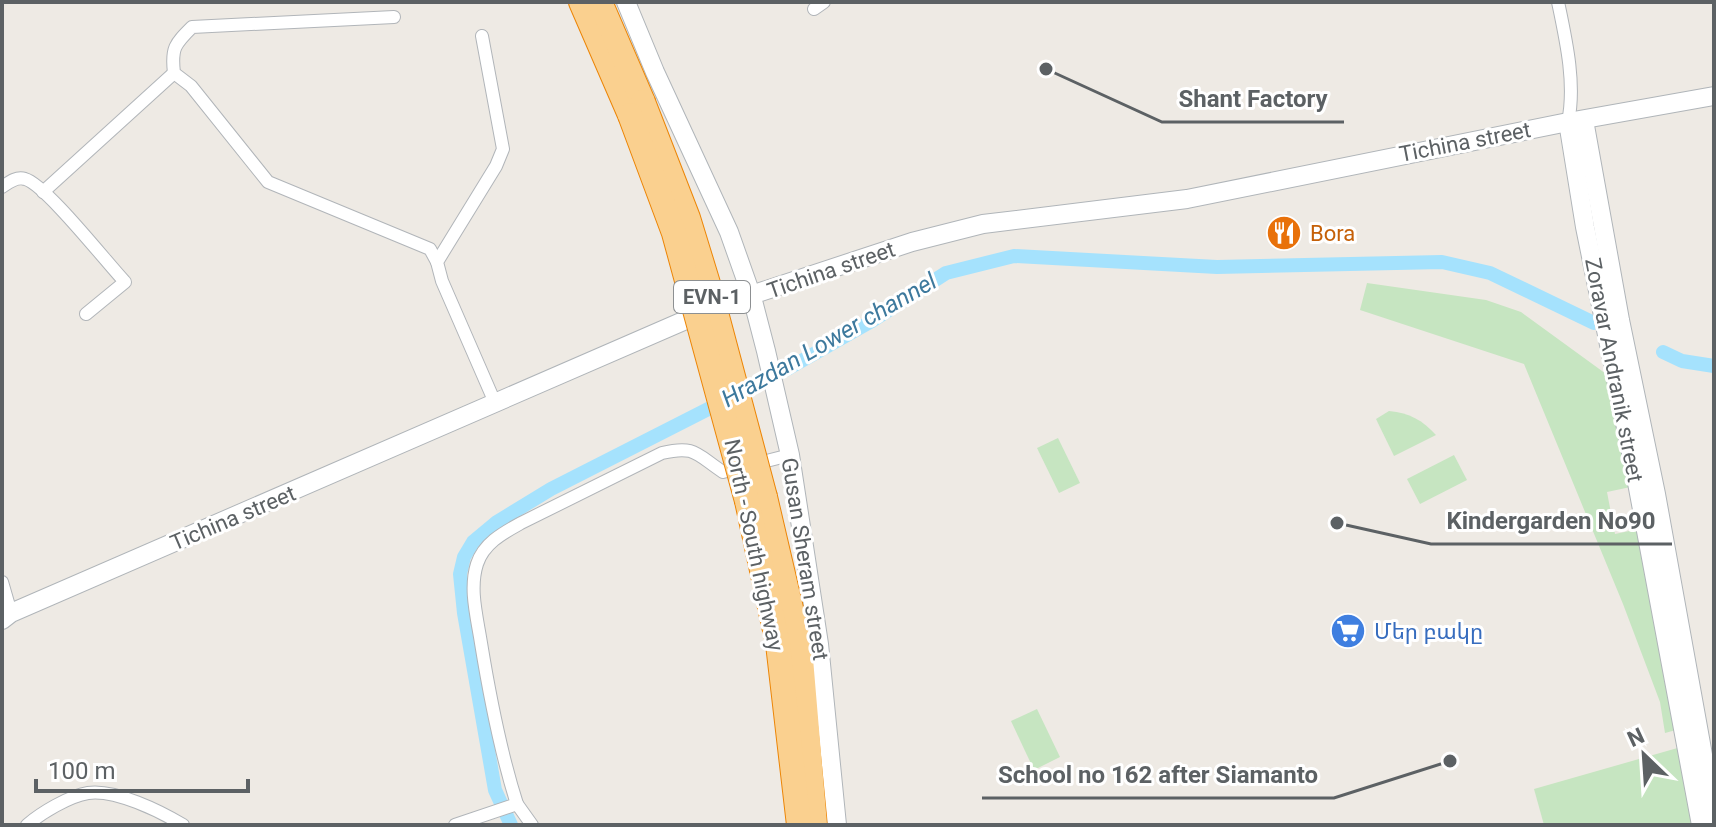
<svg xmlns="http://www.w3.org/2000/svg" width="1716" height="827" font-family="Roboto,'Noto Sans Armenian',sans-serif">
  <rect width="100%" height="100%" fill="#eeeae4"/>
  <g fill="#c6e5c1">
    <path d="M1367,283L1486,300L1521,312L1613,379L1640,485L1607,492L1615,534L1648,527L1687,727L1665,733L1660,702L1623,604L1524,364L1360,310Z"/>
    <path d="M1389,411C1410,413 1422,420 1436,435L1394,456L1376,419Z"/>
    <path d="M1058,438L1080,483L1059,493L1037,448Z"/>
    <path d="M1454,455L1467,480L1420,504L1407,479Z"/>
    <path d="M1037,709L1060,757L1034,770L1011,721Z"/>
    <path d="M1688,745L1699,825H1544L1534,789Z"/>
  </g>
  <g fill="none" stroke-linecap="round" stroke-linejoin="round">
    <g stroke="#a5e2fd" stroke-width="14">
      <path d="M1663,352L1682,361L1714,366"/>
      <path d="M511,825L495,790L464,613L460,574L464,557L473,542L497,522L551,489L789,368L870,322L946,273L1014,256L1217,267L1442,262L1490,273L1594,323"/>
    </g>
    <g stroke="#b1b5b9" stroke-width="14">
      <g id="street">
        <path d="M1558,2C1566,40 1576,84 1568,122"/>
        <path d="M814,9L824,2"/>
        <path d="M394,17L192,27C175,44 171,48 174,73L191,86L268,182L430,249L437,262"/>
        <path d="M482,36L503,149L496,166L437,262L442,281L496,405"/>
        <path d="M2,187C8,183 16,176 25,179C45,184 107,263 125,282L86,314"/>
        <path d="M43,192L174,73"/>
        <path d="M2,582L11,613"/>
        <path d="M517,804C500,751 490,698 481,643C477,617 469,589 477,564C484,543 503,533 521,523L662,453C695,445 696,454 723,472L790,455"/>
        <path d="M27,825C41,813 69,796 88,793C115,789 160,811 183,825"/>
        <path d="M455,825L517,804L532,825"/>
      </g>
    </g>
    <g stroke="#b0b5b9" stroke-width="20">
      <g id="secondary">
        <path d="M626,2L655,72L729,232L752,297L766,351L790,455L819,644L837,825"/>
        <path d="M1584,120L1620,320L1656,494L1714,816"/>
        <path d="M1568,122L1585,227L1635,472L1701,825"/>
        <path d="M2,620L11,613L718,306L912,242L983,224L1187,199L1568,122L1714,96"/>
      </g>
    </g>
    <g stroke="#ec8506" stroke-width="26">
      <g id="highway">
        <path d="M581,2L630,115"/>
        <path d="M600,2L643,102"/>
        <path d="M765,497L800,647L815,825"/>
        <path d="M747,501L778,644L799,825"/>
      </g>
    </g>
    <use href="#street" stroke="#fff" stroke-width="12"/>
    <use href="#secondary" stroke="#fff" stroke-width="18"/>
    <use href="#highway" stroke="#fad08f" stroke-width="24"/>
    <g stroke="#ec8506" stroke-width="26" stroke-linecap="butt">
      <g id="highway-bridge">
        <path d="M643,102L688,218L710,290L765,497"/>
        <path d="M630,115L674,233L747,501"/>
      </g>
    </g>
    <use href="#highway-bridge" stroke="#fad08f" stroke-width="24"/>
  </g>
  <defs>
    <g id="restaurant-disc" transform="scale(1.8)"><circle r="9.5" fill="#e8710a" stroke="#fff"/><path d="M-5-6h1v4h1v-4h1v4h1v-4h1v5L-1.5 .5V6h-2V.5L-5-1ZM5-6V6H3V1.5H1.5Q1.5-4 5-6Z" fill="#fff"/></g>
    <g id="supermarket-disc" transform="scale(1.8)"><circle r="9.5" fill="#3f7fe0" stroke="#fff"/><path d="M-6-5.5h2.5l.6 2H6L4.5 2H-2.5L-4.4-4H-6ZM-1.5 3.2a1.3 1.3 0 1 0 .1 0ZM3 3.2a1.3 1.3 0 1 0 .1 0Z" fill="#fff"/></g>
  </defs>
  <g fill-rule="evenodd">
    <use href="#restaurant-disc" x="1284" y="233"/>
    <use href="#supermarket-disc" x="1348" y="631"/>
  </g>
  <g text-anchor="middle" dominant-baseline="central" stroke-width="6" stroke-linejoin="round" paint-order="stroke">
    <rect fill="#fff" stroke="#8d9092" stroke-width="2" x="674" y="281" width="76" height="32" rx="6"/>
    <g font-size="20" font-weight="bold" fill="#5c6164">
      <text x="712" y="297">EVN-1</text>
    </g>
    <g font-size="22" fill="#5c6164" stroke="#fff">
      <text transform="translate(1465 142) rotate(-11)">Tichina street</text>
      <text transform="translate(831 270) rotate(-19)">Tichina street</text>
      <text transform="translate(1614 370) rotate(79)">Zoravar Andranik street</text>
      <text transform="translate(233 518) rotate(-23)">Tichina street</text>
      <text transform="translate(754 545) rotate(78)">North - South highway</text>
      <text transform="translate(805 559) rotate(81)">Gusan Sheram street</text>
    </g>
    <g font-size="22" fill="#c56008" stroke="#fff" text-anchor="start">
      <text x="1310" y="233">Bora</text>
    </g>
    <g font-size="22" fill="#366cbe" stroke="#fff" text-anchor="start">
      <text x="1374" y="631">Մեր բակը</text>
    </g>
    <g font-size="24" font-style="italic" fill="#3d799d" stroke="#fff">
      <text transform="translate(829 340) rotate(-30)">Hrazdan Lower channel</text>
    </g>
  </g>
  <path fill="none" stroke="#5c6164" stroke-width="3" d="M1046 69L1162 122H1344M1337 523L1431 544H1672M1450 761L1334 798H982"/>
  <g fill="#5c6164" stroke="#fff" stroke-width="3">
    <circle cx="1046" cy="69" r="8"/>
    <circle cx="1337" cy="523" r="8"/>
    <circle cx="1450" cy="761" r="8"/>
  </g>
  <g font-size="24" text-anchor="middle" font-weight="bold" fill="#5c6164" stroke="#fff" stroke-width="6" stroke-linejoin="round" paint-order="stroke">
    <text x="1253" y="107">Shant Factory</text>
    <text x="1551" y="529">Kindergarden No90</text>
    <text x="1158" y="783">School no 162 after Siamanto</text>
  </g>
  <rect width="1716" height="827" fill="none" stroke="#5c6164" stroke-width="8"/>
  <g transform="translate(1644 755) rotate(335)" stroke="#ffffff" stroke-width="6" paint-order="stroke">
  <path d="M0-6L14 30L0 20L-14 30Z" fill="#5c6164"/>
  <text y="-12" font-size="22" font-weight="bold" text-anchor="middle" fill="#5c6164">N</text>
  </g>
  <path d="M36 779v12h212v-12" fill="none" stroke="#5c6164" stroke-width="4"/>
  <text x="48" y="779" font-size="24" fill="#5c6164" stroke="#ffffff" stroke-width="6" paint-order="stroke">100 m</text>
</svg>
